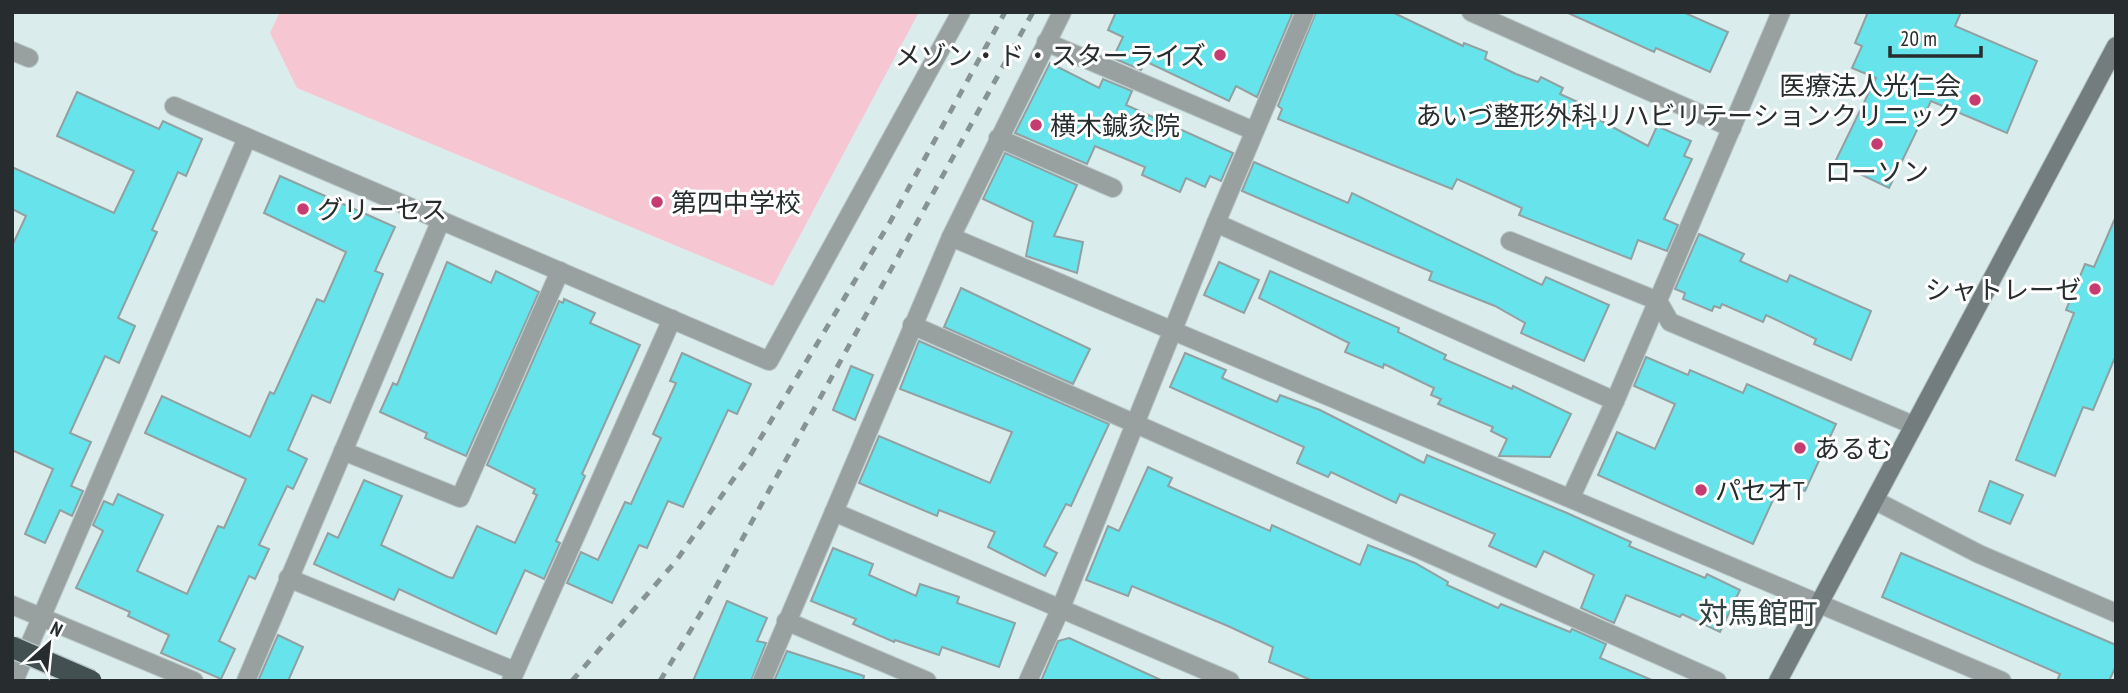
<svg xmlns="http://www.w3.org/2000/svg" width="2128" height="693" font-family="'PT Sans Narrow','Noto Sans JP',sans-serif">
  <rect width="100%" height="100%" fill="#dbeced"/>
  <path fill="#f7c6d3" d="M280,12H919L773,286L297,88L270,33Z"/>
  <g fill="#67e3eb" stroke="#91a0a1" stroke-width="2">
    <path d="M1116,12H1293L1257,97L1236,86L1229,101L1145,61L1141,70L1113,58L1123,37L1108,30Z"/>
    <path d="M1316,12H1392L1463,46L1464,43L1487,52L1485,59L1516,74L1538,82L1541,77L1563,88L1560,94L1580,103L1577,108L1648,146L1657,126L1691,141L1684,156L1692,159L1664,219L1678,225L1667,251L1638,240L1631,259L1519,215L1522,208L1457,179L1452,189L1278,119L1282,109L1278,106Z"/>
    <path d="M1566,12H1683L1728,32L1710,72L1656,48L1654,52Z"/>
    <path d="M1868,12H1961L1955,26L2037,61L2007,133L1931,101L1889,188L1835,162L1876,78L1852,68L1862,46L1855,43Z"/>
    <path d="M1050,63L1099,88L1103,79L1132,91L1126,105L1233,153L1221,181L1210,176L1205,187L1186,178L1180,192L1142,175L1145,167L1095,146L1087,164L1015,133Z"/>
    <path d="M77,92L159,129L163,121L202,139L186,176L178,172L152,230L157,232L118,318L135,326L119,363L105,356L70,433L91,442L71,486L83,491L72,516L60,510L45,543L25,534L53,469L12,450V246L26,216L12,209V167L114,213L134,171L57,136Z"/>
    <path d="M1005,153L1077,185L1054,236L1083,242L1077,273L1026,256L1033,222L983,199Z"/>
    <path d="M1254,162L1348,203L1352,193L1542,285L1546,277L1609,305L1584,361L1521,333L1525,323L1495,306L1429,280L1432,272L1242,191Z"/>
    <path d="M280,176L395,227L375,271L383,274L330,403L312,395L288,450L307,459L293,489L287,486L259,545L269,549L255,579L249,576L219,641L235,649L221,679L161,653L169,635L128,616L130,612L76,588L103,531L93,525L104,501L113,505L118,494L163,515L137,571L187,594L218,526L224,528L246,479L145,433L162,396L250,437L270,392L274,394L317,299L324,302L346,252L264,213Z"/>
    <path d="M2116,216V355L2093,410L2083,407L2055,476L2016,460L2074,313L2066,310L2085,264L2094,267Z"/>
    <path d="M1699,234L1744,254L1740,261L1787,282L1790,275L1871,311L1851,360L1814,344L1816,339L1766,315L1763,322L1722,304L1720,308L1714,306L1712,311L1683,299L1685,293L1675,289Z"/>
    <path d="M447,262L491,283L496,271L539,292L466,456L425,438L427,433L380,412L393,383L397,385Z"/>
    <path d="M1219,262L1259,280L1244,313L1204,295Z"/>
    <path d="M1270,271L1399,328L1398,332L1446,355L1444,359L1512,389L1513,386L1571,414L1550,457L1499,456L1507,439L1491,431L1493,427L1438,404L1441,399L1431,395L1434,388L1384,364L1383,368L1345,352L1349,343L1259,298Z"/>
    <path d="M961,288L1090,349L1073,384L944,327Z"/>
    <path d="M564,299L595,313L590,323L640,345L582,474L585,476L556,541L560,543L544,579L525,570L496,634L399,589L394,600L314,564L328,533L338,538L364,480L402,496L381,545L448,577L453,578L477,526L515,543L537,495L533,493L535,489L487,465L559,301L563,303Z"/>
    <path d="M919,341L1109,424L1071,506L1066,504L1044,546L1057,553L1045,576L988,547L995,532L939,510L937,516L859,483L879,436L990,483L1012,432L900,389Z"/>
    <path d="M682,353L751,384L737,414L728,410L683,507L668,501L647,548L639,545L612,603L567,583L581,552L598,560L625,502L631,504L661,438L653,434L676,383L670,381Z"/>
    <path d="M1185,353L1226,370L1222,378L1277,402L1280,395L1320,410L1424,463L1427,455L1567,513L1631,542L1629,546L1705,578L1707,574L1740,590L1720,632L1682,614L1680,617L1626,595L1614,623L1581,608L1594,575L1544,551L1536,567L1489,546L1495,534L1400,494L1396,503L1331,472L1328,477L1297,463L1304,447L1170,387Z"/>
    <path d="M1646,357L1688,375L1690,370L1743,393L1747,384L1836,424L1805,491L1782,480L1753,544L1598,475L1617,432L1655,449L1675,404L1634,386Z"/>
    <path d="M851,366L873,375L855,420L833,410Z"/>
    <path d="M1148,467L1172,478L1168,486L1270,531L1272,525L1360,565L1368,545L1415,563L1448,582L1447,585L1498,608L1501,604L1570,632L1572,629L1606,644L1600,658L1654,681H1313L1269,662L1273,647L1228,626L1132,586L1128,596L1086,580L1108,526L1119,531Z"/>
    <path d="M1990,481L2023,495L2010,524L1979,511Z"/>
    <path d="M833,548L873,564L869,575L916,596L920,584L959,597L957,603L1015,623L999,667L942,647L939,655L895,640L894,642L853,624L856,619L811,601Z"/>
    <path d="M1901,553L2116,645V666L2109,681H2057L2060,674L1882,597Z"/>
    <path d="M727,601L767,618L757,641L766,643L751,681H693Z"/>
    <path d="M278,635L303,647L288,681H258Z"/>
    <path d="M1069,638L1163,681H1041L1058,641Z"/>
    <path d="M787,651L864,676L863,681H774Z"/>
  </g>
  <g fill="none" stroke-linecap="round" stroke-linejoin="round">
    <g stroke="#b7c6c7" stroke-width="20">
      <g id="street">
        <path d="M1305,12L1216,223L1615,401"/>
        <path d="M1471,12L1732,128"/>
        <path d="M1046,42L1254,131"/>
        <path d="M12,51L29,58"/>
        <path d="M174,106L769,361L961,12"/>
        <path d="M998,138L1113,188"/>
        <path d="M951,237L2002,681"/>
        <path d="M1510,241L1658,301L1670,322L1913,425"/>
        <path d="M912,325L1717,681"/>
        <path d="M343,451L460,498L560,271"/>
        <path d="M1571,497L1615,401L1781,12"/>
        <path d="M1876,501L1979,554L2116,613"/>
        <path d="M834,512L1230,681"/>
        <path d="M288,578L515,671"/>
        <path d="M12,605L194,681"/>
        <path d="M786,621L927,681"/>
        <path d="M14,681L247,138"/>
        <path d="M246,681L441,220"/>
        <path d="M511,681L672,319"/>
        <path d="M762,681L951,237L1062,12"/>
        <path d="M1028,681L1060,610L1216,223"/>
      </g>
    </g>
    <g stroke="#b7c6c7" stroke-width="20">
      <path id="secondary" d="M1778,681L2116,46"/>
    </g>
    <use href="#street" stroke="#99a0a0" stroke-width="18"/>
    <use href="#secondary" stroke="#737d7e" stroke-width="18"/>
    <g stroke="#879394" stroke-width="5" stroke-dasharray="9 9" stroke-linecap="butt">
      <path d="M572,681L676,561L751,454L890,222L1005,12"/>
      <path d="M660,681L707,603L1033,12"/>
    </g>
    <g stroke="#b7c6c7" stroke-width="24" stroke-linecap="butt">
      <path id="highway-bridge" d="M12,647L91,681"/>
    </g>
    <use href="#highway-bridge" stroke="#425051" stroke-width="21"/>
  </g>
  <g fill="#c63b70" stroke="#fff" stroke-width="2.5">
    <circle cx="1220" cy="55" r="7"/>
    <circle cx="1975" cy="100" r="7"/>
    <circle cx="1036" cy="125" r="7"/>
    <circle cx="1877" cy="144" r="7"/>
    <circle cx="657" cy="202" r="7"/>
    <circle cx="303" cy="209" r="7"/>
    <circle cx="2095" cy="289" r="7"/>
    <circle cx="1800" cy="448" r="7"/>
    <circle cx="1701" cy="490" r="7"/>
  </g>
  <g text-anchor="middle" dominant-baseline="central" stroke-width="6" stroke-linejoin="round" paint-order="stroke">
    <g font-size="26" fill="#272d2e" stroke="#fff" text-anchor="start">
      <text x="1206" y="55" text-anchor="end">メゾン・ド・スターライズ</text>
      <text x="1961" y="85" text-anchor="end">医療法人光仁会<tspan x="1961" dy="30">あいづ整形外科リハビリテーションクリニック</tspan></text>
      <text x="1050" y="125">横木鍼灸院</text>
      <text x="1877" y="171" text-anchor="middle">ローソン</text>
      <text x="671" y="202">第四中学校</text>
      <text x="317" y="209">グリーセス</text>
      <text x="2081" y="289" text-anchor="end">シャトレーゼ</text>
      <text x="1814" y="448">あるむ</text>
      <text x="1715" y="490">パセオT</text>
    </g>
    <g font-size="30" fill="#334142" stroke="#fff">
      <text x="1758" y="612">対馬館町</text>
    </g>
  </g>
  <rect width="2128" height="693" fill="none" stroke="#272d2e" stroke-width="28"/>
  <g transform="translate(49 644) rotate(27)" stroke="#ffffff" stroke-width="5" paint-order="stroke">
  <path d="M0-5L12 26L0 18L-12 26Z" fill="#272d2e"/>
  <text y="-10" font-size="19" font-weight="bold" text-anchor="middle" fill="#272d2e">N</text>
  </g>
  <path d="M1890 46v10h91v-10" fill="none" stroke="#272d2e" stroke-width="3.5"/>
  <text x="1900" y="46" font-size="21" fill="#272d2e" stroke="#ffffff" stroke-width="5" paint-order="stroke">20 m</text>
</svg>
